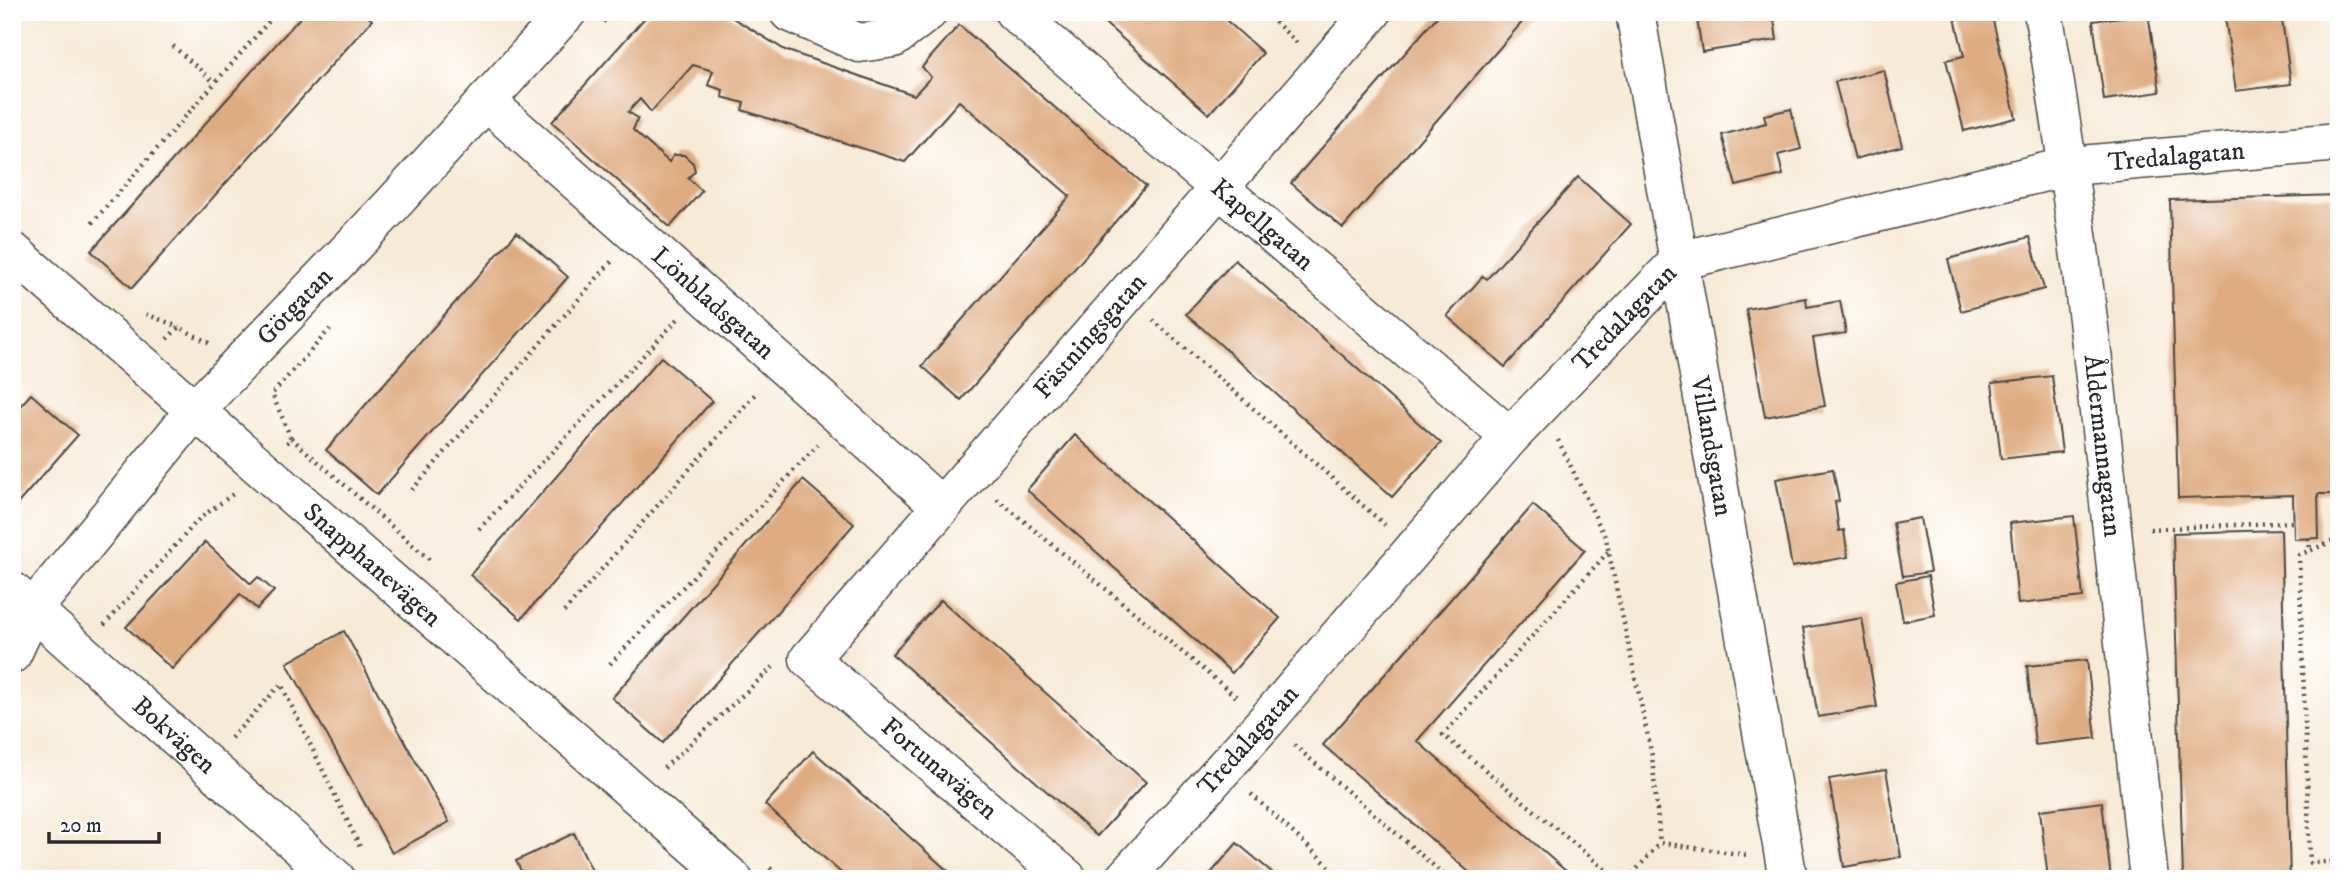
<svg xmlns="http://www.w3.org/2000/svg" width="2351" height="891" font-family="'IM FELL DW Pica',serif">
  <rect width="100%" height="100%" fill="#fff"/>
  <filter id="ink" filterUnits="userSpaceOnUse"><feTurbulence type="fractalNoise" baseFrequency=".0143" numOctaves="2"/><feDisplacementMap in="SourceGraphic" scale="14" xChannelSelector="R" yChannelSelector="G"/><feConvolveMatrix kernelMatrix="1 2 1 2 8 2 1 2 1" color-interpolation-filters="sRGB"/></filter>
  <filter id="wash" filterUnits="userSpaceOnUse"><feTurbulence type="fractalNoise" baseFrequency=".00686" numOctaves="4" result="noise"/><feDisplacementMap in="SourceGraphic" scale="28" xChannelSelector="R" yChannelSelector="G"/><feGaussianBlur stdDeviation="1.57" result="paint"/><feColorMatrix in="noise" values="0 0 0 0 0 0 0 0 0 0 0 0 0 0 0 0 0 1.4 0 .05"/><feComposite in="paint" operator="in"/></filter>
  <g filter="url(#wash)">
    <rect width="100%" height="100%" fill="#f7ead6"/>
    <path fill="#8ad18c" stroke="#5a7e5c" stroke-width="2" d="M828,12H903C880,29 853,27 828,12Z"/>
    <g id="blocks">
      <g fill="#dfac81">
        <path d="M305,12H363L372,20L132,288L91,251Z"/>
        <path d="M650,12H723L785,50L914,95L931,77L922,67L959,25L1146,186L961,400L922,366L1070,196L959,101L905,162L742,110L744,103L722,97L723,90L708,85L713,71L693,65L651,112L640,99L628,112L638,118L633,130L669,162L674,155H684L693,163L695,171L688,178L702,191L670,227L552,122Z"/>
        <path d="M1092,12H1217L1263,53L1209,114Z"/>
        <path d="M1441,12H1531L1343,228L1291,183Z"/>
        <path d="M1696,12H1773L1777,40L1702,52Z"/>
        <path d="M1980,12H1991L2016,118L1964,131L1946,60L1964,56L1955,18Z"/>
        <path d="M2262,12H2281L2291,84L2236,91L2225,17Z"/>
        <path d="M2148,13L2160,92L2104,100L2093,21Z"/>
        <path d="M1884,70L1902,146L1855,159L1835,82Z"/>
        <path d="M1791,109L1801,149L1778,155L1783,175L1736,186L1722,135L1766,123L1764,115Z"/>
        <path d="M1578,177L1631,224L1505,367L1447,316L1483,276L1487,279Z"/>
        <path d="M2339,195V494H2318L2319,538L2294,539L2293,495L2178,498L2170,200Z"/>
        <path d="M517,232L568,277L377,495L326,450Z"/>
        <path d="M2030,237L2044,289L1961,311L1948,259Z"/>
        <path d="M1235,260L1441,443L1392,497L1186,314Z"/>
        <path d="M1806,298L1807,307L1840,301L1846,333L1813,338L1825,406L1765,417L1746,309Z"/>
        <path d="M661,357L712,401L521,619L470,575Z"/>
        <path d="M2052,376L2062,452L2001,459L1992,383Z"/>
        <path d="M31,394L78,435L12,510V415Z"/>
        <path d="M1075,435L1280,618L1232,673L1027,490Z"/>
        <path d="M1833,469L1839,501L1835,502L1839,531L1844,530L1848,557L1792,567L1776,479Z"/>
        <path d="M803,480L854,524L663,743L612,698Z"/>
        <path d="M1533,505L1585,550L1417,741L1575,879H1477L1323,745Z"/>
        <path d="M2074,516L2083,597L2018,604L2010,523Z"/>
        <path d="M1920,518L1930,572L1903,576L1893,523Z"/>
        <path d="M2281,530L2290,879H2183L2173,533Z"/>
        <path d="M205,542L251,584L258,577L274,591L257,609L240,594L172,669L126,627Z"/>
        <path d="M1928,576L1935,615L1903,621L1896,582Z"/>
        <path d="M941,600L1146,782L1097,836L892,654Z"/>
        <path d="M1862,618L1877,707L1818,717L1803,628Z"/>
        <path d="M344,631L449,822L392,853L287,663Z"/>
        <path d="M2087,660L2096,738L2035,745L2027,666Z"/>
        <path d="M813,751L957,879H848L765,805Z"/>
        <path d="M1886,770L1901,857L1844,867L1829,779Z"/>
        <path d="M2102,802L2111,879H2048L2040,810Z"/>
        <path d="M574,833L596,879H525L516,861Z"/>
        <path d="M1237,843L1280,879H1206Z"/>
      </g>
    </g>
  </g>
  <g filter="url(#ink)">
    <use href="#blocks" fill-opacity="0" stroke="#4a4845" stroke-width="2"/>
    <g fill="none" stroke-linecap="round" stroke-linejoin="round">
      <g stroke="#4a4845" stroke-width="41">
        <g id="minor">
          <path d="M789,12L859,43L894,38L928,12"/>
          <path id="s1" d="M1014,12L1510,437"/>
          <path id="s2" d="M1635,12L1788,879"/>
          <path id="s3" d="M2043,12C2093,299 2117,590 2149,879"/>
          <path id="s4" d="M486,101L941,506"/>
          <path id="s5" d="M12,591L336,879"/>
          <path id="s6" d="M12,654L33,609L196,409L390,207L567,12"/>
          <path id="s7" d="M1068,879L809,659L1372,12"/>
          <path id="s8" d="M1124,879L1266,721L1510,437L1679,261L2070,166L2339,142"/>
        </g>
      </g>
      <g stroke="#4a4845" stroke-width="41">
        <g id="major">
          <path id="s9" d="M12,251L733,879"/>
        </g>
      </g>
      <g stroke="#4a4845" stroke-width="4.5" stroke-dasharray="2 5" stroke-linecap="butt">
        <path d="M1265,12L1297,43"/>
        <path d="M603,22L612,12"/>
        <path d="M173,46L215,83"/>
        <path d="M12,206L22,214"/>
        <path d="M92,223L277,12"/>
        <path d="M146,314L179,327"/>
        <path d="M1153,320L1385,525"/>
        <path d="M167,339L179,327L209,343"/>
        <path d="M291,438L431,561"/>
        <path d="M1558,440L1606,539L1652,756L1660,843"/>
        <path d="M287,443L291,438L272,394L330,329"/>
        <path d="M412,490L612,261"/>
        <path d="M997,499L1239,699"/>
        <path d="M2339,516L2336,540L2299,555L2310,863L2339,861"/>
        <path d="M479,529L678,319"/>
        <path d="M2150,529L2294,522"/>
        <path d="M2309,538L2310,551"/>
        <path d="M1608,552L1443,735L1617,879"/>
        <path d="M564,612L758,391"/>
        <path d="M104,625L200,518L233,494"/>
        <path d="M610,664L818,445"/>
        <path d="M231,738L281,684L361,849"/>
        <path d="M1294,745L1449,879"/>
        <path d="M664,768L773,667"/>
        <path d="M1251,794L1343,879"/>
        <path d="M770,868L782,879"/>
        <path d="M1603,879L1609,872"/>
        <path d="M1628,879L1660,843L1747,855"/>
      </g>
      <use href="#minor" stroke="#fff" stroke-width="38"/>
      <use href="#major" stroke="#fff" stroke-width="38"/>
    </g>
  </g>
  <g text-anchor="middle" dominant-baseline="central" stroke-width="6" stroke-linejoin="round" paint-order="stroke">
    <g font-size="26" fill="#2b2b2b" stroke="#fff">
      <text stroke="none"><textPath href="#s8" startOffset="1340">Tredalagatan</textPath></text>
      <text stroke="none"><textPath href="#s1" startOffset="327">Kapellgatan</textPath></text>
      <text stroke="none"><textPath href="#s4" startOffset="304">Lönbladsgatan</textPath></text>
      <text stroke="none"><textPath href="#s6" startOffset="450">Götgatan</textPath></text>
      <text stroke="none"><textPath href="#s8" startOffset="752">Tredalagatan</textPath></text>
      <text stroke="none"><textPath href="#s7" startOffset="768">Fästningsgatan</textPath></text>
      <text stroke="none"><textPath href="#s2" startOffset="441">Villandsgatan</textPath></text>
      <text stroke="none"><textPath href="#s3" startOffset="438">Åldermannagatan</textPath></text>
      <text stroke="none"><textPath href="#s9" startOffset="478">Snapphanevägen</textPath></text>
      <text stroke="none"><textPath href="#s5" startOffset="217">Bokvägen</textPath></text>
      <text stroke="none"><textPath href="#s8" startOffset="186">Tredalagatan</textPath></text>
      <text transform="translate(939 769) rotate(40)">Fortunavägen</text>
    </g>
  </g>
  <rect width="2351" height="891" fill="none" stroke="#fff" stroke-width="42"/>
  <path d="M49 832v10h110v-10" fill="none" stroke="#2b2b2b" stroke-width="3.5"/>
  <text x="60" y="832" font-size="21" fill="#2b2b2b" stroke="#ffffff" stroke-width="5" paint-order="stroke">20 m</text>
</svg>
